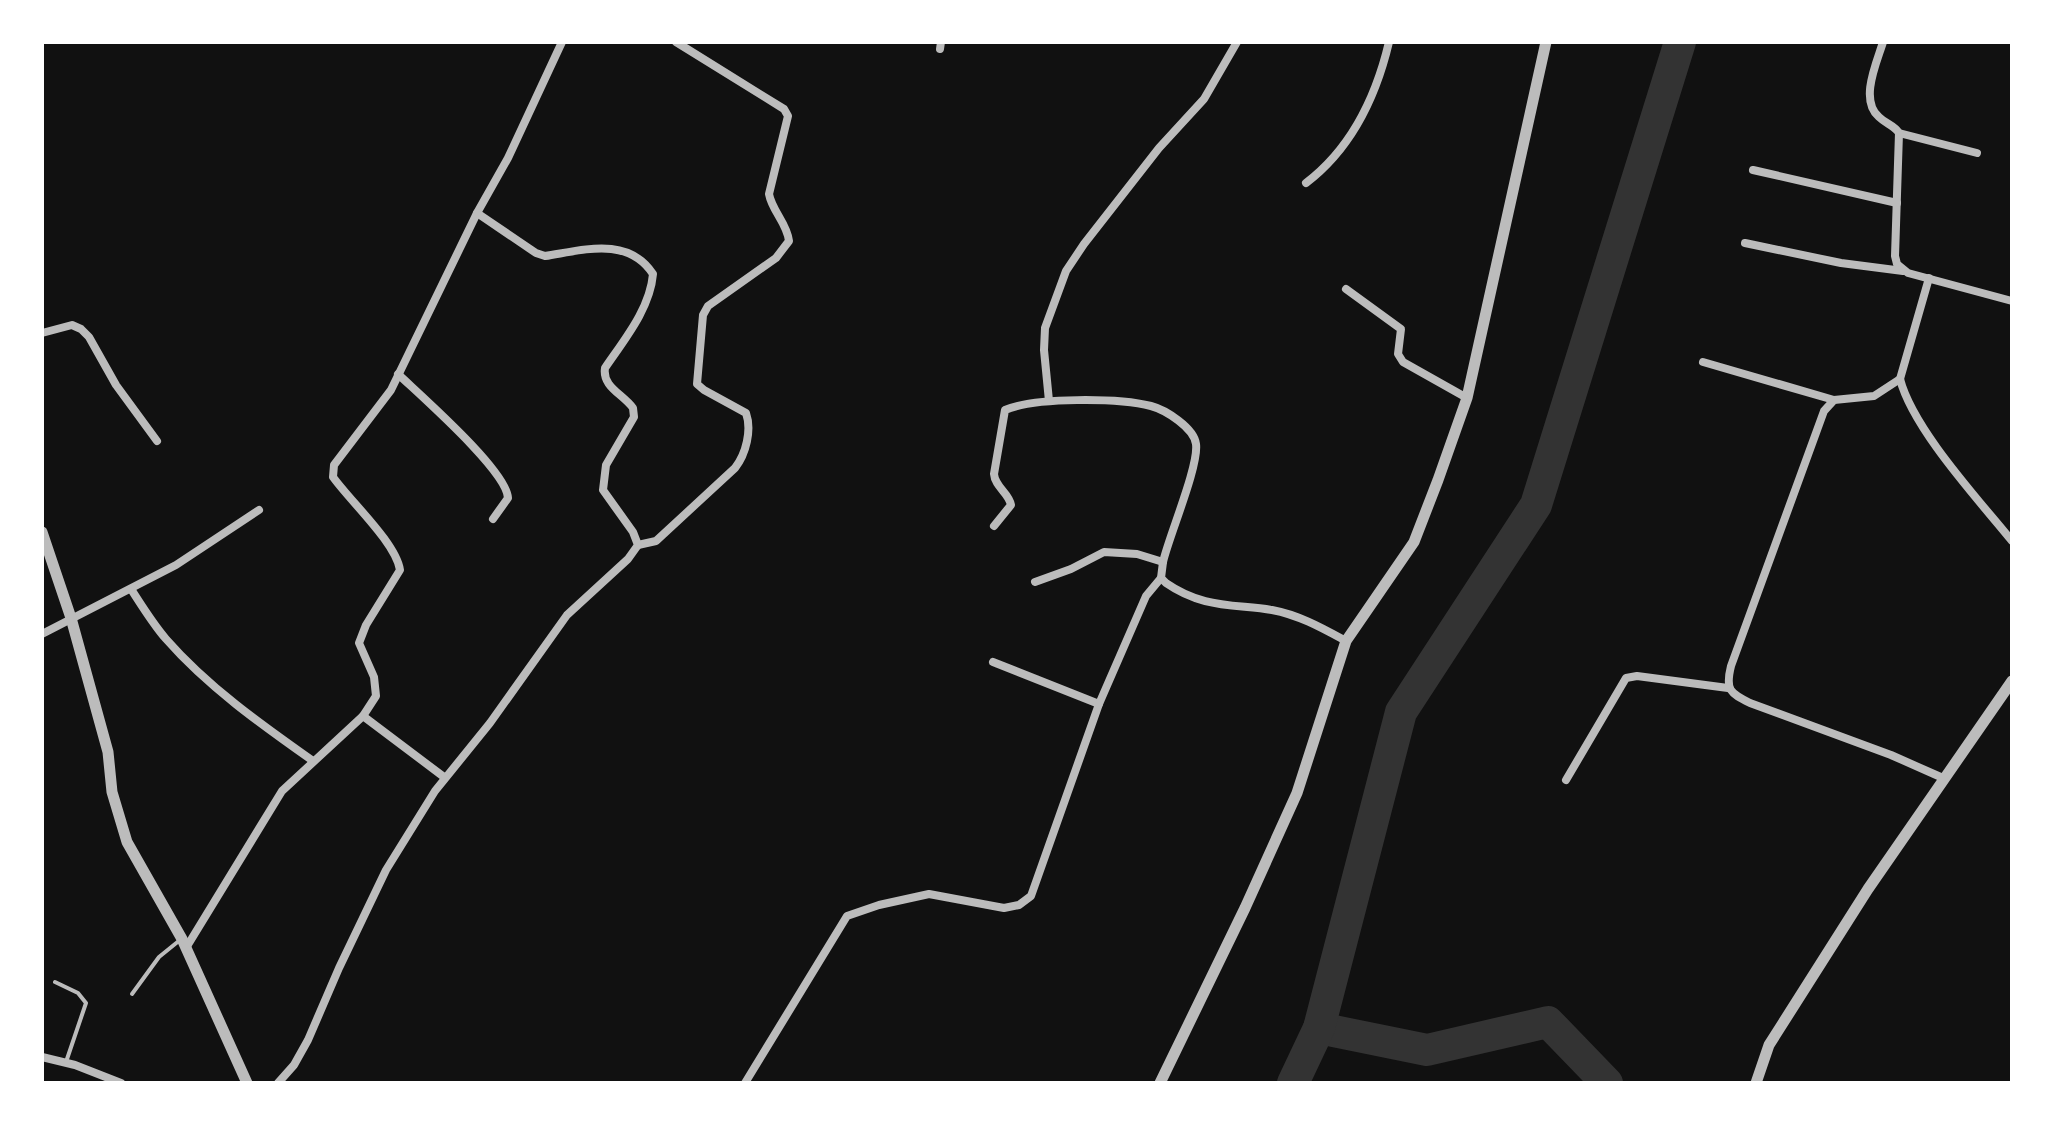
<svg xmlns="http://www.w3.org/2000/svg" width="2054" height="1125" font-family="Manrope,sans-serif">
  <rect width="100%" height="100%" fill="#111"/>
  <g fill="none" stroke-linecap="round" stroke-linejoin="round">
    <g stroke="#333" stroke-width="32">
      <path d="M1319,1028L1427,1050L1548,1022L1607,1083"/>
      <path d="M1293,1083L1319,1028L1401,712L1536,505L1680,42"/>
    </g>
    <g stroke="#bcbcbc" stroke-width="4">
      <path d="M55,982L78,993L86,1003L66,1062"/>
      <path d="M132,994L159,957L180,940"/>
    </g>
    <g stroke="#bcbcbc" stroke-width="8">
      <path d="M1883,42C1877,62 1859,100 1879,117C1886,124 1894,125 1899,133L1895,256L1897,264L1908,273L2012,301"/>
      <path d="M940,49L941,42"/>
      <path d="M1899,133L1977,153"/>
      <path d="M1753,170L1897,203"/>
      <path d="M1306,183C1352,148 1376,97 1389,42"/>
      <path d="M1745,243L1841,263L1903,271"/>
      <path d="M1929,278L1900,379C1913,429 1978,499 2012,541"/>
      <path d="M1346,289L1401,329L1398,354L1403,362L1467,398"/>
      <path d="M42,333L72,325L81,329L89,337L116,385L157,441"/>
      <path d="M1703,362L1834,400"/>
      <path d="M398,374C421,396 507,471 508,498L493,519"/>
      <path d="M1900,379L1874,396L1834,400L1824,411L1731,666C1725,690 1730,693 1750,703L1891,755L1943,778"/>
      <path d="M1049,401L1044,350L1045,328L1066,271L1084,244L1159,148L1204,99L1237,42"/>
      <path d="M994,526L1011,505C1009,493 995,487 994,474L1005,410C1035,397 1119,398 1151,406C1166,410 1194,428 1196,444C1199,466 1169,536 1163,562L1161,578L1166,583C1202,608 1232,604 1272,610C1299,615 1322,628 1346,641"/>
      <path d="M638,545L656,541L735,468C746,454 752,430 746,413L704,390L697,384L703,315L708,306L776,258L789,241C787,223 772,211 769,194L788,116L784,109L676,42"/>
      <path d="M1035,582L1071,569L1104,552L1137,554L1163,562"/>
      <path d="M131,589C142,606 153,624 166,639C208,687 262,725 313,761"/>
      <path d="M42,634L176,565L259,510"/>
      <path d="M993,662L1099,704"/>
      <path d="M363,716L444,777"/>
      <path d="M1566,780L1626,678L1637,676L1728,688"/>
      <path d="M186,948L282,791L363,716L376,696L374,677L359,643L366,625L400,570C396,543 350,501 333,477L334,465L391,390L477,213L508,158L562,42"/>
      <path d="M42,1057L75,1065L121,1083"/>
      <path d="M278,1083L294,1065L308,1040L339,968L386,870L435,791L490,723L567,615L628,559L638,545L633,532L603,490L606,465L634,417L633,408C623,394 602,387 605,368C624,340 650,309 653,274C628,236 584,250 545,256L536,253L477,213"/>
      <path d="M745,1083L847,916L879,905L929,894L1004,908L1019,905L1031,896L1099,704L1146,596L1161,578"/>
    </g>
    <g stroke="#bcbcbc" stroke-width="11">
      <path d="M42,532L71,618L108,752L112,792L127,842L182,939L247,1083"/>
      <path d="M1160,1083L1245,908L1297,793L1346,641L1414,542L1438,480L1467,398L1546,42"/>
      <path d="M1756,1083L1769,1045L1868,889L2012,681"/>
    </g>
  </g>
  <rect width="2054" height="1125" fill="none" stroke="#ffffff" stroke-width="88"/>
</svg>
